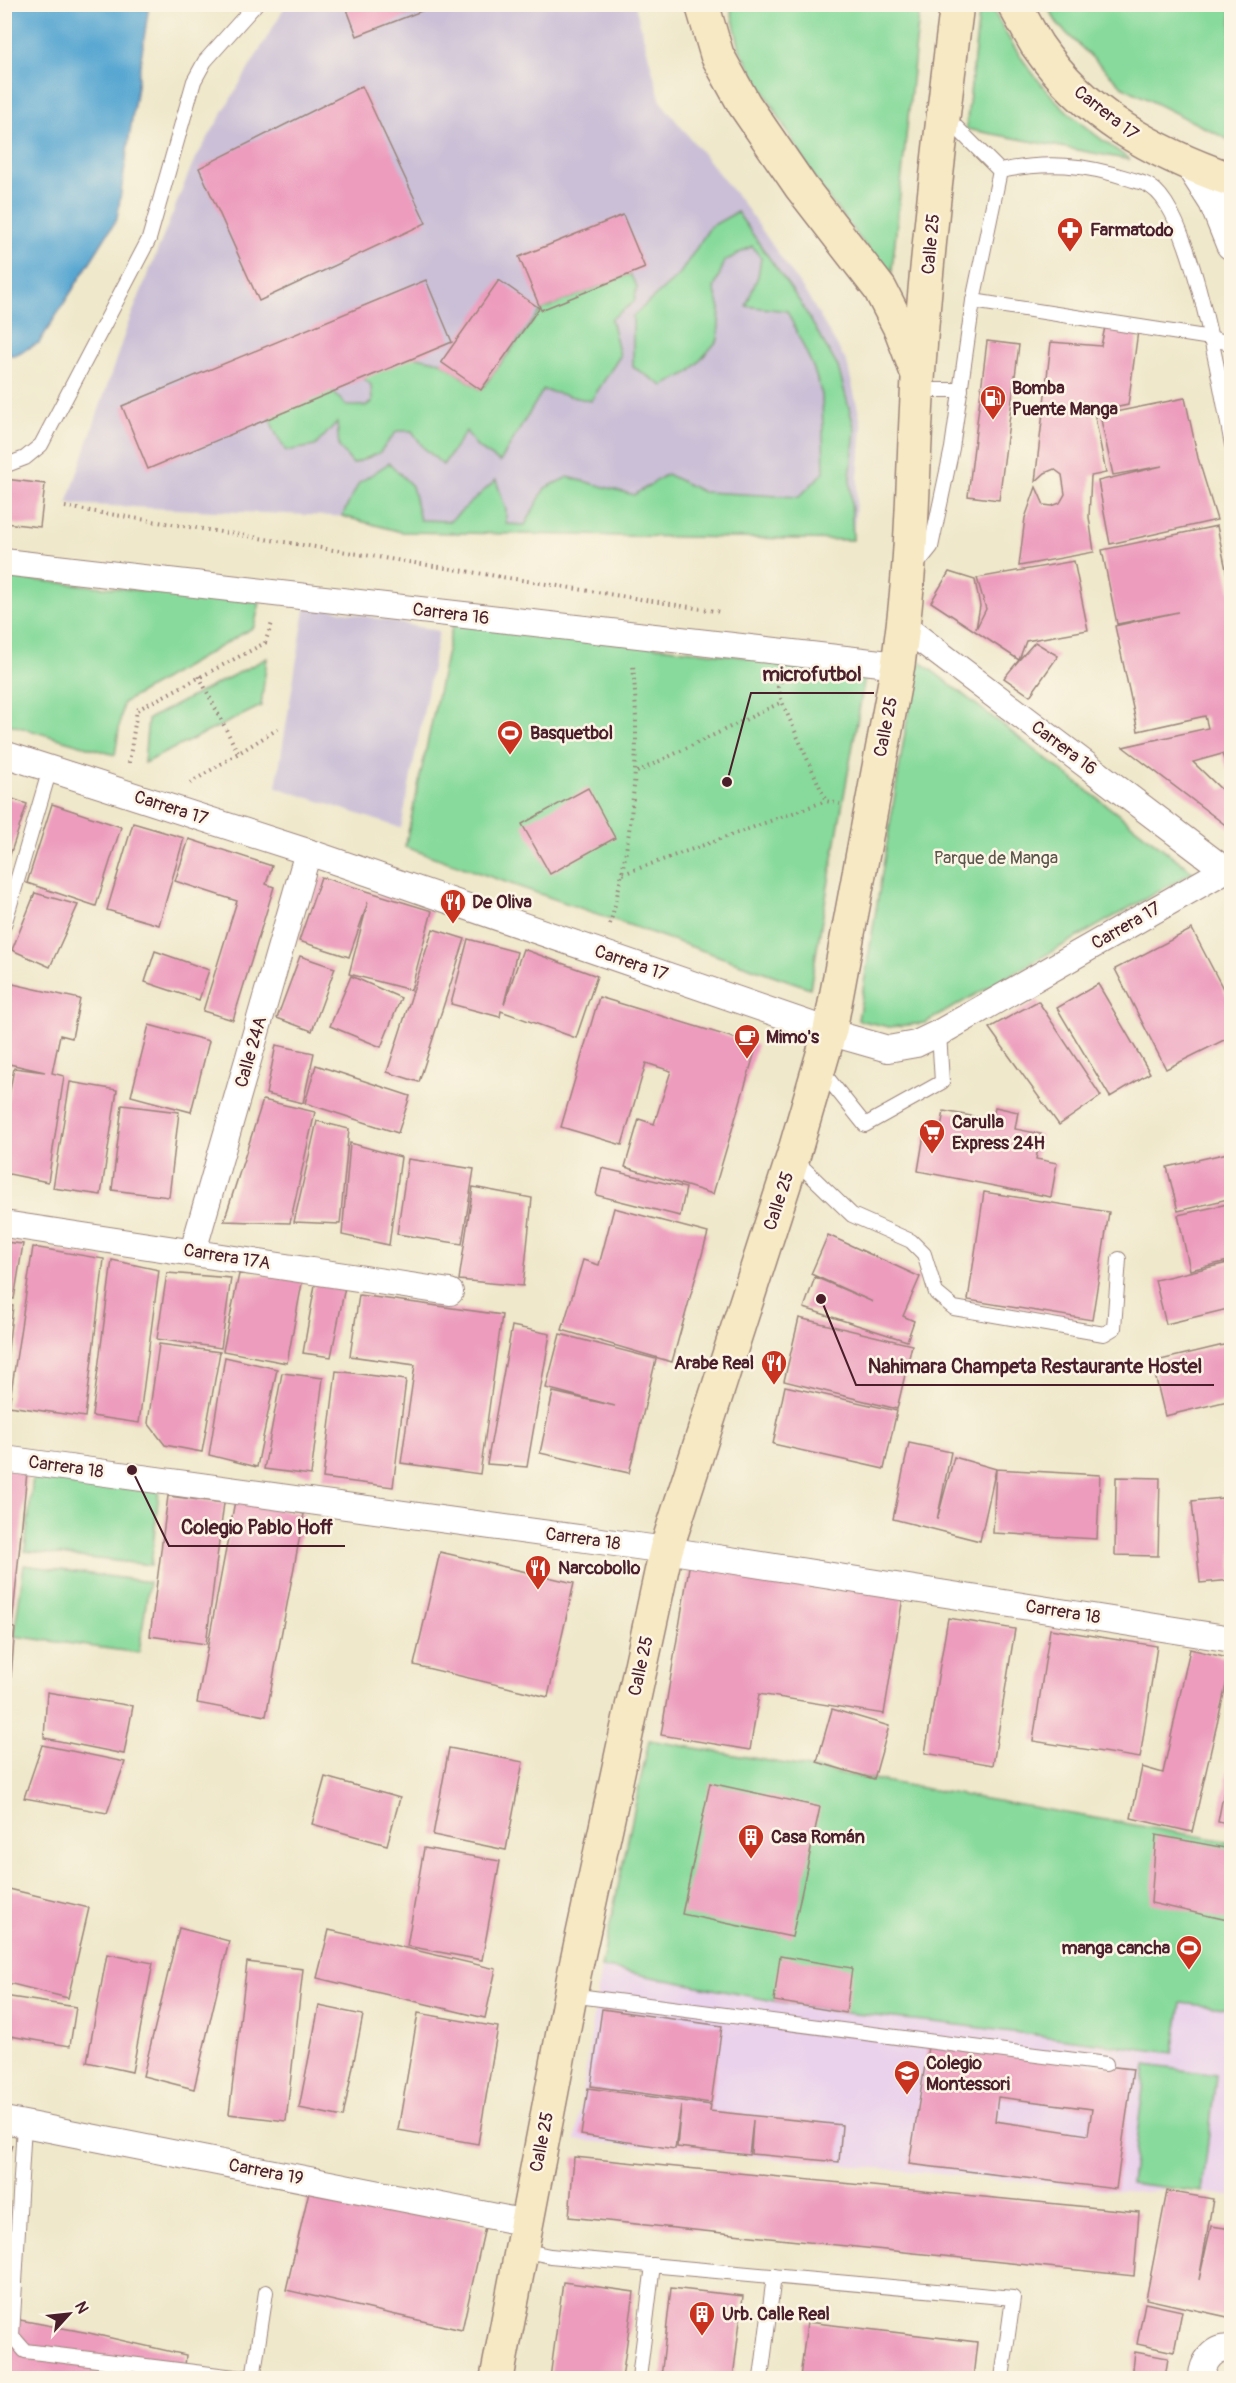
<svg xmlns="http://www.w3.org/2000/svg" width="1236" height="2383" font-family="Pangolin,sans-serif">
  <rect width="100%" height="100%" fill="#fcf5e5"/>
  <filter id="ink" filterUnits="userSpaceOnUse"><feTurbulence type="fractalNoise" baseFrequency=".0167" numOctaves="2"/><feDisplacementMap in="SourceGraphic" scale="12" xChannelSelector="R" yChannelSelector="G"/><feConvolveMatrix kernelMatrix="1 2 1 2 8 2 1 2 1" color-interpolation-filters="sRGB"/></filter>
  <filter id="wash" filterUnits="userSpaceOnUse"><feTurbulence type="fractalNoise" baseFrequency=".008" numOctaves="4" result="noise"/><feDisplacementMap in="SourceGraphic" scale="24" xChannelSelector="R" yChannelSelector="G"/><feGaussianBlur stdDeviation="1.35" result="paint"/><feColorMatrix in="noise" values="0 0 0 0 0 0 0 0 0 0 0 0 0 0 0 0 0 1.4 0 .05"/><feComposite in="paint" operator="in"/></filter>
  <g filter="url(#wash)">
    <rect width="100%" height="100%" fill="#efe8cb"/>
    <path fill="#ead1ec" d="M601,1967L1172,2053L1181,2003L1231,2009V2196L1167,2188L1145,2193L576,2140Z"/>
    <g fill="#cabfd6">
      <path d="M286,5H635L661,102L748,210L809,298L847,363L862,427L853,540L67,504L128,324L192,165Z"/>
      <path d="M306,604L439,631L401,828L276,787Z"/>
    </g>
    <g fill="#87da9b" stroke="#687c63" stroke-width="1.5">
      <path d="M730,5H920L891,279L819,186L740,50Z"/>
      <path d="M980,5H991C1012,49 1043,93 1082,124C1097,137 1114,148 1130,160L966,129Z"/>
      <path d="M1046,5H1231V141L1123,87L1059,26Z"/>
      <path d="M737,212L800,302L838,367L855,430L850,477L853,540L401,532L342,516L359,483L389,463L412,486L420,520L450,521L496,480L506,510V524L525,525L545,488L568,477L634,495L667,474L703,492L799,497L824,472L822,395L813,367L787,311L746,306L758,276L761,258L752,246L725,261L714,288L720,308L718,340L690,372L663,386L633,367V316L679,275L710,227Z"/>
      <path d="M630,274L637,287L634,302L611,319L620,356L591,401L543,390L500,462L477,447L466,431L443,465L423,447L412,431H397L379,453L353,464L339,447L337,422L315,446L286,451C267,419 268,422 278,387L324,383L347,406H365L372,402L371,385L350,366L396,344L417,357L441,362L481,390L541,310Z"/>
      <path d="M11,578L260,602L254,627L123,703L115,755L5,723L4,579Z"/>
      <path d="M453,623L866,671L810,988L405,847Z"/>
      <path d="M267,658L261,706L144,763L148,719Z"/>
      <path d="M917,659L1193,872L925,1023L889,1027L858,1020Z"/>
      <path d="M33,1477L159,1491L151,1565L25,1551Z"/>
      <path d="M24,1565L149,1582L139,1653L14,1636Z"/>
      <path d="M649,1740L1231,1842V2009L1181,2003L1173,2053L943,2023L846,2013L774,2001L601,1967Z"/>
      <path d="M1146,2065L1216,2075L1202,2192L1131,2183Z"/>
    </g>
    <path fill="#58a7d2" stroke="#51637e" stroke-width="1.5" d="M5,4L149,5L117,219L39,343L15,355H5Z"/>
    <g id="blocks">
      <g fill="#ed9cbd" fill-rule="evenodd">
        <path d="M345,4H437V5L357,36Z"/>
        <path d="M362,86L426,223L259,301L199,168Z"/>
        <path d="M623,215L645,268L541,310L519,257Z"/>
        <path d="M426,280L452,342L148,469L122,406Z"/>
        <path d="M499,280L539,308L481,390L441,362Z"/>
        <path d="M1105,327L1138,331L1128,405L1094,412L1106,473L1091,476L1089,517L1094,552L1019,566L1025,518L1036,487L1044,505L1052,506L1060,503L1065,494L1062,475L1054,469L1045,473L1035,482L1051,342L1101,346Z"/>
        <path d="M987,341L1019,345L999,500L968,496Z"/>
        <path d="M1185,398L1198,458L1217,520L1110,544L1098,481L1162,466L1113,475L1100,415Z"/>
        <path d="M5,479L45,484L40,527L5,523Z"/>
        <path d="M1217,526L1232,599V780L1222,754L1193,762L1222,790L1232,785V830L1123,747L1208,728L1205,716L1138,731L1115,626L1178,612L1117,624L1102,550Z"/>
        <path d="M1074,561L1088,630L1026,641L1019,660L1035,642L1058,656L1030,696L1004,678L1019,660L931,602L949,572L975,580L980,606L976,629L986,609L977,578Z"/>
        <path d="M588,788L615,838L550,874L522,824Z"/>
        <path d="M4,796L27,804L5,870H4Z"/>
        <path d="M52,804L121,827L96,906L27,883Z"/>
        <path d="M133,823L184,838L159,925L107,910Z"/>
        <path d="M189,839L272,866L266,884L274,887L233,1020L203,1011L237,901L175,881Z"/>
        <path d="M321,877L432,911L411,990L349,974L368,902L349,957L299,941Z"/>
        <path d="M35,893L78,905L50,967L12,950Z"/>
        <path d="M433,929L465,939L419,1082L387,1072Z"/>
        <path d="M1192,929L1232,1006V1036L1166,1069L1115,969Z"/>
        <path d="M468,939L517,952L504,1004L523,949L597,976L576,1038L501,1011L500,1017L451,1004Z"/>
        <path d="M155,951L209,970L199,1000L145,982Z"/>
        <path d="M300,956L335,968L312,1031L277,1018Z"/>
        <path d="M351,976L401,998L381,1047L330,1026Z"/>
        <path d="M4,982L80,999L72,1038L60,1035L52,1073L64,1076L48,1182L4,1173V1123L14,1068L45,1072L9,1064L4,1082Z"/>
        <path d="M1098,984L1150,1073L1110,1097L1057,1008Z"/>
        <path d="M599,997L757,1045L713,1194L625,1167L639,1119L654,1124L671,1071L646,1063L622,1145L561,1127Z"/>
        <path d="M1038,1001L1101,1096L1059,1125L989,1028Z"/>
        <path d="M149,1025L209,1041L191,1112L131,1096Z"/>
        <path d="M276,1045L314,1053L303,1103L266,1094Z"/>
        <path d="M316,1065L410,1096L398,1133L305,1103Z"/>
        <path d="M70,1082L117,1090L101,1195L53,1188Z"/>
        <path d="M263,1100L315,1112L290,1223L224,1221Z"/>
        <path d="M122,1105L179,1112L169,1197L112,1190Z"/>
        <path d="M995,1107L1018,1112L1015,1129L1041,1134L1036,1159L1057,1163L1051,1197L918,1171L924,1135L939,1138L944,1111L993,1120Z"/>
        <path d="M317,1121L349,1129L340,1224L294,1222Z"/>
        <path d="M350,1143L401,1157L389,1245L342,1235Z"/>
        <path d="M1232,1152V1198L1178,1211L1167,1167Z"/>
        <path d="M408,1159L474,1169L462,1244L397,1234Z"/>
        <path d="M602,1168L686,1188L680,1216L596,1195Z"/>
        <path d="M473,1187L532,1198L523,1286L459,1280Z"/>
        <path d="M984,1192L1109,1212L1092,1320L968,1300Z"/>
        <path d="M1232,1203V1260L1190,1270L1178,1215Z"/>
        <path d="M614,1208L708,1233L672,1362L562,1330L583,1260L599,1265Z"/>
        <path d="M828,1235L920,1277L903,1316L914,1321L907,1341L804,1308L815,1277L873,1302L811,1274Z"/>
        <path d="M4,1242L23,1244L14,1299L4,1297Z"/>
        <path d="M33,1247L104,1259L85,1417L9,1406Z"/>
        <path d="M112,1260L159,1270L139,1423L92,1416Z"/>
        <path d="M1232,1262V1308L1166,1324L1155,1280Z"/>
        <path d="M167,1273L231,1278L221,1348L157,1339Z"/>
        <path d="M239,1274L303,1278L287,1363L223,1351Z"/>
        <path d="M316,1279L346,1282L331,1357L303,1353Z"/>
        <path d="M359,1295L502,1315L480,1474L401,1463L415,1365L350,1356Z"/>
        <path d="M4,1305L13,1306L6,1367H4Z"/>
        <path d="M799,1318L912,1345L897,1409L784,1381Z"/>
        <path d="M512,1326L550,1334L527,1467L487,1464Z"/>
        <path d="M560,1334L656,1359L629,1473L540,1453L553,1392L615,1406L546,1388Z"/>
        <path d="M1232,1343V1400L1165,1416L1152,1362Z"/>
        <path d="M159,1344L220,1352L202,1452L165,1445L148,1423Z"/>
        <path d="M225,1357L277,1369L257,1467L209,1455Z"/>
        <path d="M336,1371L406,1380L393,1487L323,1478Z"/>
        <path d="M282,1373L323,1378L311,1475L264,1469Z"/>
        <path d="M785,1386L897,1411L884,1469L773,1444Z"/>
        <path d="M909,1443L951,1452L937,1520L954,1457L996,1469L1100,1475L1097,1539L993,1533L996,1469L980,1541L893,1519Z"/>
        <path d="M4,1469L27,1472L12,1626L4,1625Z"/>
        <path d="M1116,1477L1160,1478L1158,1556L1115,1555Z"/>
        <path d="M168,1496L224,1503L206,1644L150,1636Z"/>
        <path d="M1232,1497V1580L1200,1583L1192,1501Z"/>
        <path d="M235,1501L304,1514L266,1716L197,1703Z"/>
        <path d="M440,1552L574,1583L548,1697L414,1665Z"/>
        <path d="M690,1561L903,1597L884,1714L759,1694L750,1750L661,1735Z"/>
        <path d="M948,1618L1015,1629L993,1765L925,1753Z"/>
        <path d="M4,1627L15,1628L11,1677L4,1676Z"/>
        <path d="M1050,1629L1157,1646L1140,1758L1033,1741Z"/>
        <path d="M1190,1649L1232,1659L1192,1832L1131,1818L1142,1767L1163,1773Z"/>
        <path d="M47,1692L133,1706L124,1754L44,1738Z"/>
        <path d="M832,1709L889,1726L874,1779L817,1762Z"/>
        <path d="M42,1745L125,1762L107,1813L24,1798Z"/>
        <path d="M449,1748L523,1762L506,1850L433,1835Z"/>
        <path d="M1230,1759H1232V1825L1218,1822Z"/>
        <path d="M325,1777L400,1798L387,1845L312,1824Z"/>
        <path d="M710,1783L820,1807L792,1937L682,1914Z"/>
        <path d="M1156,1835L1231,1849L1232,1921L1151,1903Z"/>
        <path d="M424,1848L500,1861L482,1960L407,1946Z"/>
        <path d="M9,1889L89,1908L68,1998L4,1982V1909Z"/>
        <path d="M179,1928L229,1941L194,2089L143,2076Z"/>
        <path d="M329,1930L496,1969L485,2018L317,1978Z"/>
        <path d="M107,1954L153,1963L132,2072L87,2062Z"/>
        <path d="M780,1956L852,1968L846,2013L774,2001Z"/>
        <path d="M247,1962L303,1969L286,2121L229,2114Z"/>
        <path d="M4,1996L76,2007L70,2046L4,2035Z"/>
        <path d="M319,2006L363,2015L343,2117L299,2108Z"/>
        <path d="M602,2009L722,2026L711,2103L591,2086Z"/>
        <path d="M418,2013L498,2027L478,2144L398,2130Z"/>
        <path d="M928,2047L1133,2069L1116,2189L909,2164ZM998,2097L1092,2109L1088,2135L995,2121Z"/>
        <path d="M588,2088L711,2105L710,2111L842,2125L839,2162L751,2154L753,2120L749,2155L677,2147L681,2105L675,2149L581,2135Z"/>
        <path d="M4,2144L12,2145L5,2172H4Z"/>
        <path d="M574,2157L1139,2212L1134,2276L569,2217Z"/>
        <path d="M310,2187L485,2227L462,2330L286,2290Z"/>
        <path d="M1167,2191L1213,2199L1199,2280L1211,2226L1232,2229V2318L1146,2299Z"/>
        <path d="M563,2282L634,2292L622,2378H550Z"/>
        <path d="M671,2288L743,2296L733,2378H661Z"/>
        <path d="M1145,2303L1182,2311L1174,2352L1137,2344Z"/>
        <path d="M4,2317L89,2333L186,2355L184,2378H4Z"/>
        <path d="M807,2322L977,2342L973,2378H800Z"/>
        <path d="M1135,2352L1168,2358L1165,2378H1132Z"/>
      </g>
    </g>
  </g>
  <g filter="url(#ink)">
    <use href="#blocks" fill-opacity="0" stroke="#9c847b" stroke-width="1.5"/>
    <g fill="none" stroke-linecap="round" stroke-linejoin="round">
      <g stroke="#9c847b" stroke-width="16">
        <g id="service">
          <path d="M946,117L1000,171"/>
          <path d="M973,301L1211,338L1232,344"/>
          <path d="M918,390H961"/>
          <path d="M4,466L25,458L41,445L149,239L194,81L205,61L256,4"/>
          <path d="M915,567L931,547L952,448L973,301L1000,171C1047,161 1084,164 1130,179C1136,181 1146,183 1151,187C1193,213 1222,394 1232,445"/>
          <path d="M4,925L50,769"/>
          <path d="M821,1070L865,1125L942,1082L939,1033"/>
          <path d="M794,1159L852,1215L911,1241L924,1254L936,1293L954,1308L1104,1334L1114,1328L1119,1259"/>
          <path d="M570,1995L1106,2064"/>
          <path d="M24,2124L12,2336L25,2351L243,2378"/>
          <path d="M522,2250L550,2256L1013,2298L1002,2378"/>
          <path d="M245,2378L254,2372L266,2292"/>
          <path d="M639,2378L653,2265"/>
          <path d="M761,2378L774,2276"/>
        </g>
      </g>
      <g stroke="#9c847b" stroke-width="28">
        <g id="minor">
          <path d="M4,562L898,665"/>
          <path d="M903,626L1225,870"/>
          <path d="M4,754L308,852L846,1037L888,1049L916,1044L939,1033L1225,870L1232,868"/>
          <path d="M4,1224L450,1292"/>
          <path d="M193,1251L308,852"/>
          <path d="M4,1459L666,1550L1232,1639"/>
          <path d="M4,2120L527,2223"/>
          <path d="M1202,2378C1201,2363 1215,2344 1232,2349"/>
        </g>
      </g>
      <g stroke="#9c847b" stroke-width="34">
        <path id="tertiary" d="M1192,166L1215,202L1232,244"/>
      </g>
      <g stroke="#9c847b" stroke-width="36">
        <g id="secondary">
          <path d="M702,4L717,55L744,104L801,187L880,289L901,330L916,370"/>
          <path d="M1014,4C1022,18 1029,32 1037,45C1086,116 1152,152 1232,180"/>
          <path d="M497,2378L574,1975L666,1550L793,1157L830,1030L898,665L903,626C913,544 913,462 918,380C926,255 941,129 957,4"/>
        </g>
      </g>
      <g stroke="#9c847b" stroke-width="4" stroke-dasharray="1.5 4.5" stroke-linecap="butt">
        <path d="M1225,4L1232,17"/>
        <path d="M65,507L721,612"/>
        <path d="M199,676L238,753"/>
        <path d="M781,681L778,687L782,702L826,801L840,804"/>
        <path d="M129,763L137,710L265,643L272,623"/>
        <path d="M637,772L782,702"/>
        <path d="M190,783L281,727"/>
        <path d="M623,874L826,801"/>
        <path d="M610,924C633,838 641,754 633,665"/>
      </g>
      <use href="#service" stroke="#fff" stroke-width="14"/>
      <use href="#minor" stroke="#fff" stroke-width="26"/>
      <use href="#tertiary" stroke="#fff" stroke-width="32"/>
      <use href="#secondary" stroke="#f7e9c3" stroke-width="33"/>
    </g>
  </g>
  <defs>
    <g id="pharmacy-pin" transform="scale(1.35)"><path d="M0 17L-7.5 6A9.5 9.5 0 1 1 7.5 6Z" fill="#c8321e" stroke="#fcf5e5"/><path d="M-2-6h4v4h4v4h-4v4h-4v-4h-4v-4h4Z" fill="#fff"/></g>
    <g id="fuel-pin" transform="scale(1.35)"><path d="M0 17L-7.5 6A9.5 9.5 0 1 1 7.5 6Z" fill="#c8321e" stroke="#fcf5e5"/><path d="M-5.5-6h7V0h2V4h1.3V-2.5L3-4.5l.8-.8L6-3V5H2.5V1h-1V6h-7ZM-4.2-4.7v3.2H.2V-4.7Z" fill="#fff"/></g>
    <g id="stadium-pin" transform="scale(1.35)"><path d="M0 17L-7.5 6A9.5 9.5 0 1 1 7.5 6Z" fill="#c8321e" stroke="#fcf5e5"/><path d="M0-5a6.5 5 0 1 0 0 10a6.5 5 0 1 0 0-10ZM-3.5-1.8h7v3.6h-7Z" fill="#fff"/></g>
    <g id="restaurant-pin" transform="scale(1.35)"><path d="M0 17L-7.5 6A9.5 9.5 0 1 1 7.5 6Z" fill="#c8321e" stroke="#fcf5e5"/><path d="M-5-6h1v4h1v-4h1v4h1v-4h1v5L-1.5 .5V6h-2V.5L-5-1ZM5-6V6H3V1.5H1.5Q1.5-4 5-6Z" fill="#fff"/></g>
    <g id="cafe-pin" transform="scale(1.35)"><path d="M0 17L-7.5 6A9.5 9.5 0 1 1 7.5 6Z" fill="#c8321e" stroke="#fcf5e5"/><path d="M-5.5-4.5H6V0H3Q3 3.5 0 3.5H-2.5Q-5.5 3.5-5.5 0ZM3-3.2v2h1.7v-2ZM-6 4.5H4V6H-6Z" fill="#fff"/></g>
    <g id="supermarket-pin" transform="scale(1.35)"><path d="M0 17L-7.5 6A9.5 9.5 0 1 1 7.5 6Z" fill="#c8321e" stroke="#fcf5e5"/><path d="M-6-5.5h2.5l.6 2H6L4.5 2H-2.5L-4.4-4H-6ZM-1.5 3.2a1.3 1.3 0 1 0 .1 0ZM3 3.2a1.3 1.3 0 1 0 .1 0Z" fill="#fff"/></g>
    <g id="building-pin" transform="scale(1.35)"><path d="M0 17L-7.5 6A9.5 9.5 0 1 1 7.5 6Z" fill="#c8321e" stroke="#fcf5e5"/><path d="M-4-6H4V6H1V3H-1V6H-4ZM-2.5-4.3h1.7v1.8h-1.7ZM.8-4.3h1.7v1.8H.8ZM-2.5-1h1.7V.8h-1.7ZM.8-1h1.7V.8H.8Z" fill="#fff"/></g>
    <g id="school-pin" transform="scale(1.35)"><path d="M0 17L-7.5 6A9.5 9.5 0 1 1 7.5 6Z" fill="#c8321e" stroke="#fcf5e5"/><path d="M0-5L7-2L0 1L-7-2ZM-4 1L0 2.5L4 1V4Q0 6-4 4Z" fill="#fff"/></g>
  </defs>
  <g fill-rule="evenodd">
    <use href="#pharmacy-pin" x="1070" y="230"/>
    <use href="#fuel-pin" x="993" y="398"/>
    <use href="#stadium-pin" x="510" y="733"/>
    <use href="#restaurant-pin" x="453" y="902"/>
    <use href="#cafe-pin" x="747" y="1037"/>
    <use href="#supermarket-pin" x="932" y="1132"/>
    <use href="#restaurant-pin" x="774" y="1363"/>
    <use href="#restaurant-pin" x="538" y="1568"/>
    <use href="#building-pin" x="751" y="1837"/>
    <use href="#stadium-pin" x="1189" y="1948"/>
    <use href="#school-pin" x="907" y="2073"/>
    <use href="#building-pin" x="702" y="2314"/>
  </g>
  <g text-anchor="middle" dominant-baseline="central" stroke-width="5" stroke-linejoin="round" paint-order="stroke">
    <g font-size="18" fill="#4a1f2b" stroke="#fcf5e5">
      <text transform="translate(1106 113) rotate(38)">Carrera 17</text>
      <text transform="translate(931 244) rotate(-85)">Calle 25</text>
      <text transform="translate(451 614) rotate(7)">Carrera 16</text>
      <text transform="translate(886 727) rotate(-79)">Calle 25</text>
      <text transform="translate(1064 748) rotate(37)">Carrera 16</text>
      <text transform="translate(171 808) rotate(18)">Carrera 17</text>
      <text transform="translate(1126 926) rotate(-30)">Carrera 17</text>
      <text transform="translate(631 963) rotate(19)">Carrera 17</text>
      <text transform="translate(251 1052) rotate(-74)">Calle 24A</text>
      <text transform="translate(779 1201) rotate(-72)">Calle 25</text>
      <text transform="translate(227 1257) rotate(9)">Carrera 17A</text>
      <text transform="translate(66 1467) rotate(8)">Carrera 18</text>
      <text transform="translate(583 1539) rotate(8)">Carrera 18</text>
      <text transform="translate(1063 1612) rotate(9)">Carrera 18</text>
      <text transform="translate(641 1666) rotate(-78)">Calle 25</text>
      <text transform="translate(542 2142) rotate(-79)">Calle 25</text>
      <text transform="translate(266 2172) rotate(11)">Carrera 19</text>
    </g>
    <g font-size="18" font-weight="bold" fill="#4a1f2b" stroke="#fcf5e5" text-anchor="start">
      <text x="1090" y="230">Farmatodo</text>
      <text x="1012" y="388">Bomba<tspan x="1012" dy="21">Puente Manga</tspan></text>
      <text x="530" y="733">Basquetbol</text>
      <text x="472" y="902">De Oliva</text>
      <text x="766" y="1037">Mimo's</text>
      <text x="952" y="1122">Carulla<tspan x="952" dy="21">Express 24H</tspan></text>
      <text x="754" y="1363" text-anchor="end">Arabe Real</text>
      <text x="558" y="1568">Narcobollo</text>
      <text x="771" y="1837">Casa Román</text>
      <text x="1170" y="1948" text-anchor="end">manga cancha</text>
      <text x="926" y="2063">Colegio<tspan x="926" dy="21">Montessori</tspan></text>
      <text x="722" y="2314">Urb. Calle Real</text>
    </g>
    <g font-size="18" fill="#5c574d" stroke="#fcf5e5">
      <text x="996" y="858">Parque de Manga</text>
    </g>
  </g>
  <path fill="none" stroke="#4a1f2b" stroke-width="2" d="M727 782L751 693H874M821 1299L856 1385H1214M132 1470L169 1546H345"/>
  <g fill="#4a1f2b" stroke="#fcf5e5" stroke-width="2">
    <circle cx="727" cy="782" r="6"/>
    <circle cx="821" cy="1299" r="6"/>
    <circle cx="132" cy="1470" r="6"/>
  </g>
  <g font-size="20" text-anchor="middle" font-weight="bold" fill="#4a1f2b" stroke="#fcf5e5" stroke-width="5" stroke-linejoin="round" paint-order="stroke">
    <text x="812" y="681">microfutbol</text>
    <text x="1035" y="1373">Nahimara Champeta Restaurante Hostel</text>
    <text x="257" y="1534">Colegio Pablo Hoff</text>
  </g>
  <rect width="1236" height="2383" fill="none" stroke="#fcf5e5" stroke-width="24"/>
  <g transform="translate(69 2314) rotate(63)" stroke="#fcf5e5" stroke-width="4.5" paint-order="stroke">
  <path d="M0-4.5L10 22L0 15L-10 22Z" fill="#4a1f2b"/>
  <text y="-9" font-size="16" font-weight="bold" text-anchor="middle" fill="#4a1f2b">N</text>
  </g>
</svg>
